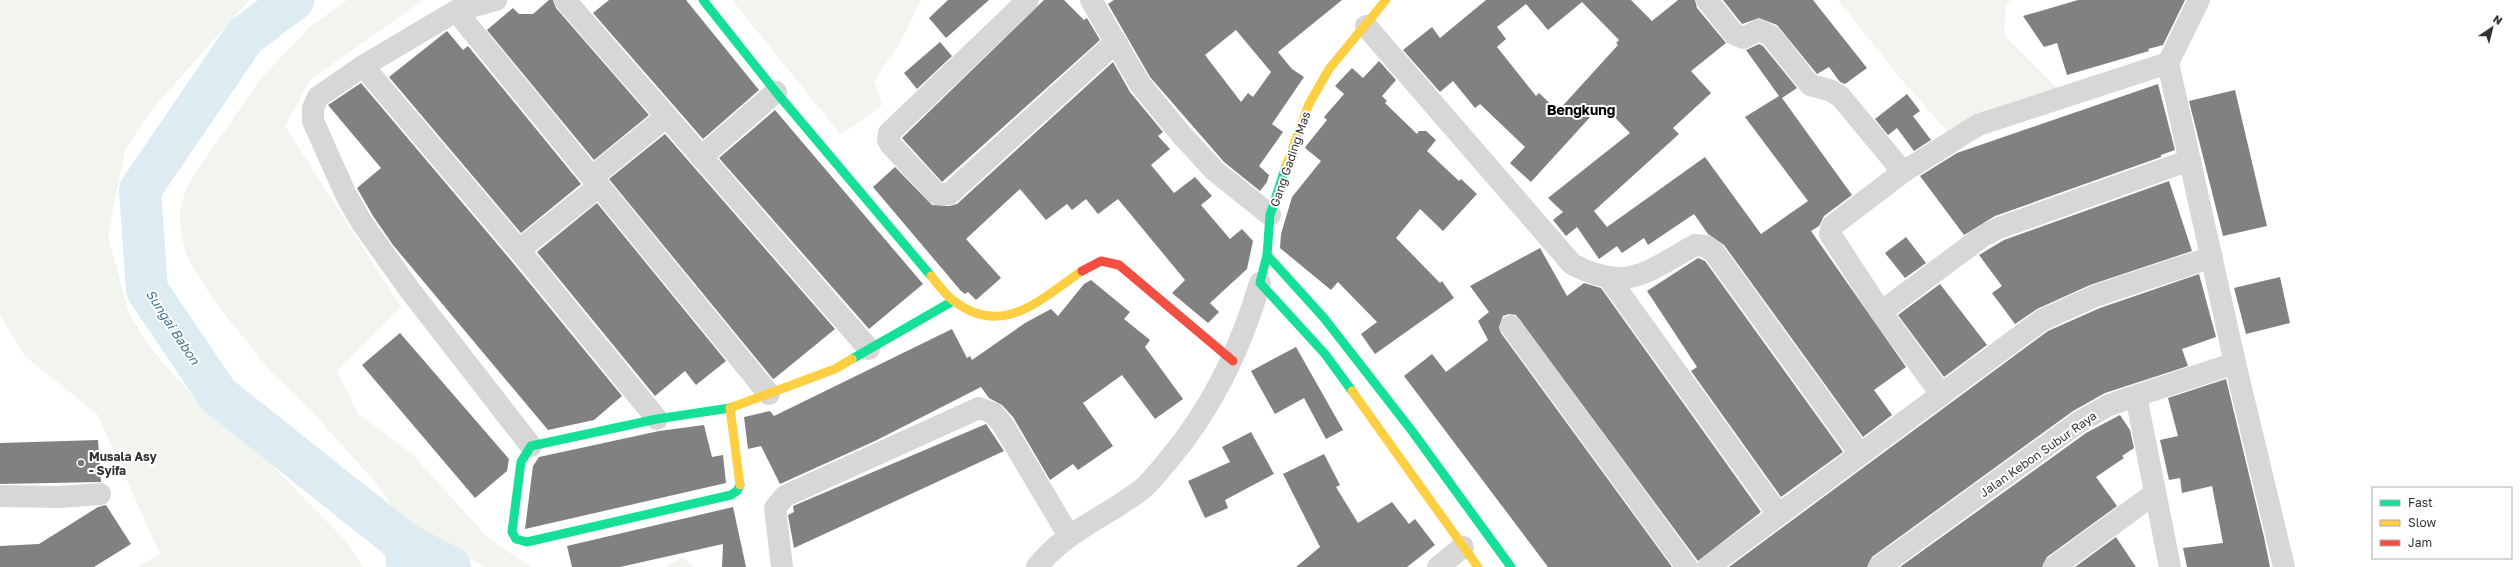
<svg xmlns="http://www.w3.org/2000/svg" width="2520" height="567" font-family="'Golos Text',sans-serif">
  <rect width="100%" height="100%" fill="#fff"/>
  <g fill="#f1f5ed">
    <path d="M0,0H249L150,112L125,150L108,236L128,311L151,349L197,400L233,432L253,446L345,540L363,567H137L160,554L97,414L25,356L0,316Z"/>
    <path d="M347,0H423L310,80L285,126L401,307L337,371L358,414L413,455L488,538L531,567H484L419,532L401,520L376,483L316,416L269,370L212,298L187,257L181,235L180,213L185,191L196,172L262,77L310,27Z"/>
    <path d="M732,0H921L900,43L874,81L882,105L841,135Z"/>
    <path d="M1838,0H2013L2006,3L2004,35L2058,89L1948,132L1901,79Z"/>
    <path d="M683,557L694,567H665Z"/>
  </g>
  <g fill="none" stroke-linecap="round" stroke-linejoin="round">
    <g stroke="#ddebf3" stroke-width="42">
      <path d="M293,0L245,36L140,190L147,290L218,395L404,543L408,567"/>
      <path d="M404,543L450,567"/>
    </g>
  </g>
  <g fill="#818181" fill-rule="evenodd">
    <path d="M549,0H553L556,8L649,115L594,160L487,30L513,8L519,14H533Z"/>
    <path d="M609,0H686L759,90L703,139L593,13Z"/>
    <path d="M948,0H989L946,38L929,18Z"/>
    <path d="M1044,0H1064L1084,20L1087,18L1100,40L942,182L902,138Z"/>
    <path d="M1114,0H1342L1278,52L1292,69L1304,77L1272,124L1283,132L1259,166L1269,175L1267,182L1260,191L1224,162L1150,77L1108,4ZM1236,30L1271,72L1253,97L1248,93L1241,102L1205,55Z"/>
    <path d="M1486,0H1631L1652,21L1678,0H1695L1697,8L1726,43L1691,71L1711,93L1673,128L1679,134L1594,211L1607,227L1705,157L1761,234L1808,201L1745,117L1779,96L1746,50L1759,44L1763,46L1797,88L1782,98L1852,195L1824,216L1819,226L1811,231L1906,367L1874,390L1892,415L1863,437L1724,245L1708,234L1694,214L1648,245L1644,238L1622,253L1617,246L1599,259L1577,227L1566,236L1553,220L1563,212L1548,198L1630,133L1602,104L1531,182L1510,163L1525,147L1480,104L1475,108L1453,81L1440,92L1403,50L1432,27L1440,38ZM1582,2L1619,40L1616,43L1618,45L1558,111L1539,93L1536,96L1497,47L1506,39L1497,27L1526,4L1548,30Z"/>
    <path d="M1723,0H1813L1867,68L1845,84L1840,82L1829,67L1817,74L1777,25L1759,18L1742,24Z"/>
    <path d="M2078,0H2185L2163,45L2148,49L2149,51L2067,75L2057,43L2044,47L2023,16Z"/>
    <path d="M447,31L463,50L468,46L581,184L521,233L389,77Z"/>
    <path d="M940,42L952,56L917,89L904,73Z"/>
    <path d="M1379,61L1396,80L1382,96L1387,101L1385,103L1417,134L1419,131H1426L1436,140L1427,151L1459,181L1461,179L1477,194L1443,231L1420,209L1396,238L1440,283L1442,281L1454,298L1375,354L1361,334L1377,322L1338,282L1331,290L1280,248L1281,234L1292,197L1321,161L1305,148L1306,146L1327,120L1324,117L1344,94L1335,86L1352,68L1363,78Z"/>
    <path d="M1113,62L1130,92L1163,132L1158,136L1170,149L1151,165L1174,193L1195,177L1212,196L1201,205L1230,239L1242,229L1253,241L1247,269L1210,303L1219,312L1208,323L1172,293L1185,280L1118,199L1098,214L1086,199L1072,210L1067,204L1046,220L1020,189L966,239L1001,278L976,300L968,292L965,294L961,291L873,187L895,167L932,205L949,206L957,204Z"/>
    <path d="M361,83L509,258L622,396L594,420L548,430L393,245L373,216L357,188L381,168L328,105Z"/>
    <path d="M2158,84L2175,150L2161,155V157L1995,216L1964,235L1920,176L1957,153Z"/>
    <path d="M2235,90L2267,226L2223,236L2189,101Z"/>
    <path d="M1907,94L1920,111L1913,116L1931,140L1914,151L1897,128L1888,135L1875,119Z"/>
    <path d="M775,110L923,284L869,329L719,158Z"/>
    <path d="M665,134L835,329L775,378L773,379L609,179Z"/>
    <path d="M2169,181L2192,251L2090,285L2037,309L2015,324L1992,293L2002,286L1979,255L2004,240Z"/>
    <path d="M597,203L726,361L696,385L685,371L655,396L537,252Z"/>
    <path d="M1906,237L1926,263L1905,278L1885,253Z"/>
    <path d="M1540,248L1567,296L1584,283L1601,288L1761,512L1698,561L1516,315L1509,314L1503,316L1499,327L1501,333L1672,567H1548L1404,376L1432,354L1446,372L1488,340L1478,321L1489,312L1470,286Z"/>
    <path d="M1698,258L1705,261L1843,452L1781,497L1691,371L1697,367L1647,291Z"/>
    <path d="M2199,274L2216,337L2182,349L2188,366L2105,393L2073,411L1872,557L1867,567H1729L2048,331L2100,308Z"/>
    <path d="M2280,277L2290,323L2246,334L2234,288Z"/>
    <path d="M1091,280L1130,312L1124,319L1150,340L1145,347L1183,399L1155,419L1122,375L1083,403L1113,446L1078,470L1073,464L1050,480L1013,417L1002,405L989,398L981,387L875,441L780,484L761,446L748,449L744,417L770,411L774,416L952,329L967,358L970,356L972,360L1025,323L1051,309L1058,316L1084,284Z"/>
    <path d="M1940,284L1987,345L1944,377L1898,315Z"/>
    <path d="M400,333L509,459L507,471L475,498L362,365Z"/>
    <path d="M1296,347L1343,430L1326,439L1304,398L1275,414L1251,371Z"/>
    <path d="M2226,379L2264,537L2270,567H2187L2183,548L2223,543L2212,486L2182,493L2180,478L2169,480L2160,440L2178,436L2168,398Z"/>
    <path d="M2120,415L2130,430L2134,448L2122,456L2124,458L2096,477L2117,506L2047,557L2042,567H1900L2086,433Z"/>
    <path d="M986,424L1004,451L794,548L788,515L794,512L793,506Z"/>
    <path d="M704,425L712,457L723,455L726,483L525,529L533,466L539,457L659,431Z"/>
    <path d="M1251,432L1274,474L1225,500L1228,508L1205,518L1188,481L1230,462L1222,447Z"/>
    <path d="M98,440L101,482L0,484V443Z"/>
    <path d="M1324,454L1340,485L1336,487L1358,523L1392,502L1409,524L1415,519L1435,545L1407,567H1296L1320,547L1283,474Z"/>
    <path d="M106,505L131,544L94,567H0V546L39,544L98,507Z"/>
    <path d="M733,507L746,567H722L723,544L620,567H572L567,546Z"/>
    <path d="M2116,537L2136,567H2075Z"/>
  </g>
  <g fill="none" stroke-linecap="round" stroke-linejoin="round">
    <g stroke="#d7d7d7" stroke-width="22">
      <path d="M496,0L456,11L363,66L318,97L313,108V121L346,195L362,223L409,289L531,446"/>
      <path d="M565,0L869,349"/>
      <path d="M1028,0L889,133L888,140L891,145L937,194H949L1116,42"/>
      <path d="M1091,0L1140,84L1180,133L1215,171L1270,215"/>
      <path d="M1707,0L1734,34L1743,38L1759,30L1771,36L1810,85L1829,90L1840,96L1903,172"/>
      <path d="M2199,0L2168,63L2235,363L2284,567"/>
      <path d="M456,11L769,394"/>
      <path d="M1366,26L1572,264C1627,293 1647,272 1695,245L1705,246L1714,252L1860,454"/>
      <path d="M363,66L519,250L657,419"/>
      <path d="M701,157L776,92"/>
      <path d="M592,177L666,117"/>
      <path d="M519,250L599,186"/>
      <path d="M1609,278L1778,514"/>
      <path d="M1881,312L1983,236L1999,228L2190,160"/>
      <path d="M1511,326L1687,567"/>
      <path d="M1941,394L1881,312L1830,234L1832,226L1903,172L1978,125L2168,63"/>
      <path d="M2136,396L2170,567"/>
      <path d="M0,496L59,497L100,494"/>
      <path d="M782,567L775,508L785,496L979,408L993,413L1003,425L1069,536"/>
      <path d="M1037,567C1064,532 1107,516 1141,490C1150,483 1158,472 1166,463C1212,409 1240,350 1260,283"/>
      <path d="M1438,567L1463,547"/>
      <path d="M1708,567L2042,320L2095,296L2212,257"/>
      <path d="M1879,567L2079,422L2109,405L2235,363"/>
      <path d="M2054,567L2154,494"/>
    </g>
    <g stroke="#16e098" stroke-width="9">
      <path d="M703,0L776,92L931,276"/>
      <path d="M1286,166L1270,215L1267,255L1260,283L1325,354L1352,391"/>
      <path d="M1267,255L1324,318L1412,431L1511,567"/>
      <path d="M852,359L953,301"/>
      <path d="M730,408L657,419L531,446L521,462L512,532L516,539L527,542L731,495L737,491L740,485"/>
    </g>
    <g stroke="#ffcf43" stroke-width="9">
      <path d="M1286,166L1309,104L1329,69L1386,0"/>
      <path d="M931,276C938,284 945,295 954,301C1003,339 1042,298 1082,271"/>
      <path d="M1352,391L1478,567"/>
      <path d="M740,485L730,408L835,369L852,359"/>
    </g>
    <path stroke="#f24e42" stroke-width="9" d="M1082,271L1101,261L1119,265L1233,361"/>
  </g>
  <circle fill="#7a7a7a" stroke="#fff" stroke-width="1.5" cx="81" cy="463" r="4"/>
  <g text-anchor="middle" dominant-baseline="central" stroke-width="4" stroke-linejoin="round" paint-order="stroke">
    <g font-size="12" fill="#333" stroke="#fff">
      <text transform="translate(1290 159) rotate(-71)">Gang Gading Mas</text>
      <text transform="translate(2038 454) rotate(-35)">Jalan Kebon Subur Raya</text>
    </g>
    <g font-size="12" font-weight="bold" fill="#333" stroke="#fff" text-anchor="start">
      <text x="89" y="456">Musala Asy<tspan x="89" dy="14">- Syifa</tspan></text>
    </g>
    <g font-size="13" font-style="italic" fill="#3f7597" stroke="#fff">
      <text transform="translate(173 327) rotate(57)">Sungai Babon</text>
    </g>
    <g font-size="14" font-weight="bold" fill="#000" stroke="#fff">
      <text x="1581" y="109">Bengkung</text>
    </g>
  </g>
  <rect x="2372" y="487" width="140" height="72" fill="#ffffff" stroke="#adadad"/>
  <rect x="2380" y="500" width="20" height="6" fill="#16e098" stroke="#adadad"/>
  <text x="2408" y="507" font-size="12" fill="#333333">Fast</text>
  <rect x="2380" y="520" width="20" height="6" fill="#ffcf43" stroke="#adadad"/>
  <text x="2408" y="527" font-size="12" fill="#333333">Slow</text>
  <rect x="2380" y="540" width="20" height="6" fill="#f24e42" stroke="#adadad"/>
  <text x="2408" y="547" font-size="12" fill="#333333">Jam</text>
  <g transform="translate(2492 28) rotate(35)" stroke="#ffffff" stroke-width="3" paint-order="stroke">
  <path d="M0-3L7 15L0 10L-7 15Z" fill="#333333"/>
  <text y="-6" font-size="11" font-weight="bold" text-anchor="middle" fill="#333333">N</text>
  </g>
</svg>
